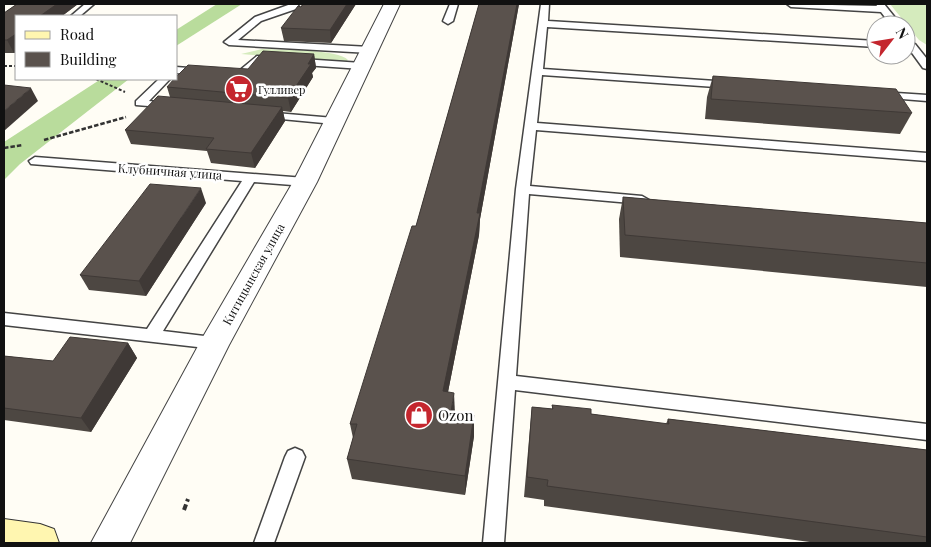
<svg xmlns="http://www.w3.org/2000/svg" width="931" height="547" font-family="'Playfair Display',serif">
  <rect width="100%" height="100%" fill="#fffdf5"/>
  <g fill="#d5ebbd">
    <path d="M890,4H927V45L919,40Z"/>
    <path d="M262,49C279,50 339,49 348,60L344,63L241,54Z"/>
  </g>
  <g fill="#b9dc9c">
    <path d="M217,4H242L176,46V30Z"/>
    <path d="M101,79H129L20,164L4,180V142Z"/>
  </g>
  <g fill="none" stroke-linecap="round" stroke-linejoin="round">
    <g stroke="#444" stroke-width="3">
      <g id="lane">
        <path d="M85,4H94L80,16H71Z"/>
        <path d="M291,4H299L296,9L261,21L238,40L370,47L375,50L370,53L229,45L224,42L255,17Z"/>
        <path d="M450,4H458L453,21L448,24L443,21Z"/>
        <path d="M541,4H549L548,21L876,41V47L547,27L543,69L730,82L735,85L730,88L542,75L537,123L927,153V161L536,130L530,186L642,196L649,200L642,204L529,194L516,376L927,424V440L515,390L504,543H483L516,189Z"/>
        <path d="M787,4L877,6L876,4H884L901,25H891L881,12L791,7Z"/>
        <path d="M909,44H915L927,59V69L923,68L907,46Z"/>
        <path d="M257,56L362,63L367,66L362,69L260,62L246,76L230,77L225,74L230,71H239Z"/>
        <path d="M176,67L202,69L207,72L202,75L176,73Z"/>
        <path d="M159,79H170L149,101L173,104V108L136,105V101Z"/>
        <path d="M881,92L927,95V101L877,97L876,95Z"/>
        <path d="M264,112L334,118L340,121L334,124L260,117L258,115Z"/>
        <path d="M35,157L305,178L311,182L305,186L254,182L163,331L221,338L223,343L221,348L215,349L4,325V313L147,329L242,181L31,164L29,161Z"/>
        <path d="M295,448L302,451L305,457L274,543H254L285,457L288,451Z"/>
      </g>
    </g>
    <g stroke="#444" stroke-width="2">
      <path id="street" d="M384,4H400L317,182L229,345L130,543H91L204,335L293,182Z"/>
    </g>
    <g stroke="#333" stroke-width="2">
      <path id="secondary" d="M4,519L40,524L54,529L59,543H4Z"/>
    </g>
    <g stroke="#333" stroke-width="2" stroke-dasharray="3 2" stroke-linecap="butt">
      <path d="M4,66H16"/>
      <path d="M96,79L125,92"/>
    </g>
    <g stroke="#333" stroke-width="2.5" stroke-dasharray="4.5 2" stroke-linecap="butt">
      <path d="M44,140L126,117"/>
      <path d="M4,148L23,145"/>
    </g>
    <path stroke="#333" stroke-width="4" stroke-dasharray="6 3" stroke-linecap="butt" d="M184,510L188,499"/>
    <use href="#lane" fill="#fff" fill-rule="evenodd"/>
    <use href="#street" fill="#fff" fill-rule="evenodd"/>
    <use href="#secondary" fill="#fff6b0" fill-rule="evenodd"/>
  </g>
  <g fill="#4d4742">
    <path d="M17,4H78L62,16H16V52L14,53H4V13Z"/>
    <path d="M303,4H356L331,43L284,41L281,28Z"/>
    <path d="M479,4H519L480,219L479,235L448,392L455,412L474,415V436L465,495L352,479L347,459L353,438L350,424L416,226Z"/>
    <path d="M314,54L316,68L312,73L313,77L291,112L283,111L285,121L255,168L211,163L207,151L131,144L125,130L170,97L167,87L248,69Z"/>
    <path d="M713,76L912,113L900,134L705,119L707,97Z"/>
    <path d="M623,197L927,223V287L620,257L619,219Z"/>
    <path d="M206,203L146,296L89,290L80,275Z"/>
    <path d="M128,343L137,358L91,432L4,420V356L53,361Z"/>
    <path d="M552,405L591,414L666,424L668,419L927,450V543H817L544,506V500L524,497L530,428L532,407L552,409Z"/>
  </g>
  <g fill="#3f3936">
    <path d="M57,4H78L62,16H40Z"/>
    <path d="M347,4H356L331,43L330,30Z"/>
    <path d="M517,4H519L480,219L479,235L444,412L443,391Z"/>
    <path d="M16,34V52L14,53L7,40Z"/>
    <path d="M314,54L316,68L312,73L313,77L291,112L288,98Z"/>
    <path d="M31,88L38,101L4,131V111Z"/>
    <path d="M282,107L285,121L255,168L251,153Z"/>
    <path d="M201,188L206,203L146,296L139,281Z"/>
    <path d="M128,343L137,358L91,432L81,418Z"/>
    <path d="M454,393L455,414L451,412Z"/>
    <path d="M474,415V436L465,495V476Z"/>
  </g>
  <g fill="#5a524d" stroke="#3f3936">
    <path d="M17,4H57L40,16H16V34L7,40H4V13Z"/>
    <path d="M303,4H347L330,30L281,28L298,6L301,7Z"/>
    <path d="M479,4H517L477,213H480L443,391L454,393L451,412L474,415L465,476L347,459L357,424H350L412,226H416Z"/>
    <path d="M263,51L314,54L308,64H311L288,98L167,87L174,79H176V77L188,65L248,69Z"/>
    <path d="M713,76L896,89L912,113L711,99Z"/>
    <path d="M4,85L31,88L4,111Z"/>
    <path d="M158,96L282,107L251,153L206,149L214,138L125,130Z"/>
    <path d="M150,184L201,188L139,281L80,275Z"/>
    <path d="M623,197L927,223V263L625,235Z"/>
    <path d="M70,337L128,343L81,418L4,408V356L53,361Z"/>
    <path d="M552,405L591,409V414L669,424L668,419L927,450V537L547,486L548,480L527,477L532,407L553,409Z"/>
  </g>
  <defs>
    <g id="supermarket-disc" transform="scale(1.4375)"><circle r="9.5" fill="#c4262e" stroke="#fff"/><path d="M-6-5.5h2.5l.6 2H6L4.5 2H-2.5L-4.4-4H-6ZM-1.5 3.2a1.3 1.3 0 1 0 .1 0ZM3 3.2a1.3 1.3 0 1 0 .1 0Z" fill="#fff"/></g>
    <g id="shop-disc" transform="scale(1.4375)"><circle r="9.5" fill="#c4262e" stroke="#fff"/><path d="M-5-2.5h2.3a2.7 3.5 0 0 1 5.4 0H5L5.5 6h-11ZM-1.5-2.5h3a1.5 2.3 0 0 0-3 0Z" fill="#fff"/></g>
  </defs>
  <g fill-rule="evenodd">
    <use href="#supermarket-disc" x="239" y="89"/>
    <use href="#shop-disc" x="419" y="415"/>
  </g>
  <g text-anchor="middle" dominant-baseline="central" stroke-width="5" stroke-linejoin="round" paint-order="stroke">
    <g font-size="11" fill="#111" stroke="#fff" text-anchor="start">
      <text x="258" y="89">Гулливер</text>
    </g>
    <g font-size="12" fill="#111" stroke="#fff">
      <text transform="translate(170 171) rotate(4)">Клубничная улица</text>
      <text transform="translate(253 274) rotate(-61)">Китицынская улица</text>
    </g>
    <g font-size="15" fill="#111" stroke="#fff" text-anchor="start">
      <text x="438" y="415">Ozon</text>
    </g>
  </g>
  <rect width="931" height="547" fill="none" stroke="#111111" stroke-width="10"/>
  <rect x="15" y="15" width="162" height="65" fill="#ffffff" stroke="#a0a0a0"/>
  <rect x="25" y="31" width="25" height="8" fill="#fff6b0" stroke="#a0a0a0"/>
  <text x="60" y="40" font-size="15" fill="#111111">Road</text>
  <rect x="25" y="52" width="25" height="15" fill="#5a524d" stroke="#a0a0a0"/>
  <text x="60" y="65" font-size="15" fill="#111111">Building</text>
  <g transform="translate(891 40) rotate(59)"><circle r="24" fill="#ffffff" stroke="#a0a0a0"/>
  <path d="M0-4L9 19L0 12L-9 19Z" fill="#c4262e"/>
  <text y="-8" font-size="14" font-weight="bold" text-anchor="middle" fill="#111111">N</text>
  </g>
</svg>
